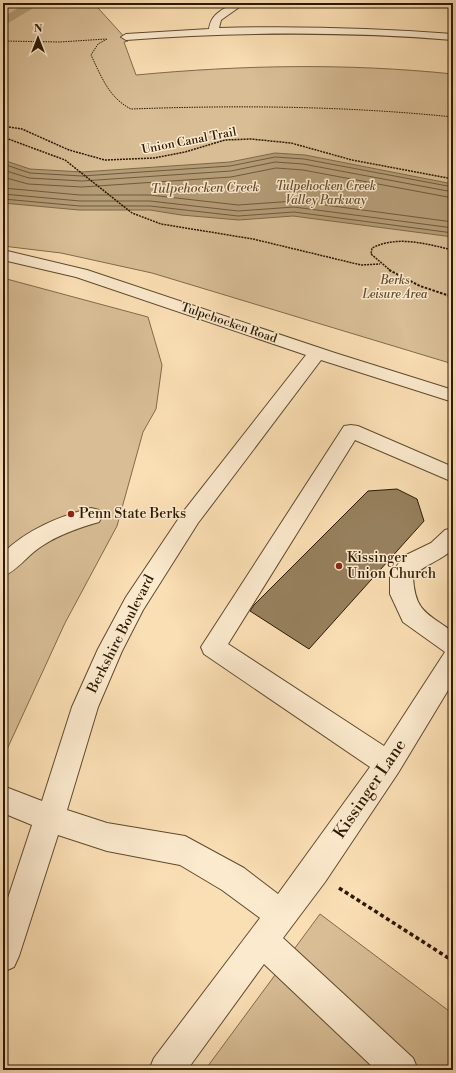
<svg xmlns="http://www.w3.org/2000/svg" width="456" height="1073" font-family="'Libre Bodoni',serif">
  <rect width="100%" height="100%" fill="#fbdfb4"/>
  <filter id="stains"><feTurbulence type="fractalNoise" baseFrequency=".005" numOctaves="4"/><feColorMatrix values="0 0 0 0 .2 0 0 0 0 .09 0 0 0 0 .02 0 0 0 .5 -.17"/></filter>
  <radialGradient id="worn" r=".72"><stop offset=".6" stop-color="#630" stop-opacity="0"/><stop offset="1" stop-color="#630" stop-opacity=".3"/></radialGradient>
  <g fill="#d8bd95" stroke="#826b4a">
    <path d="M3,3H138L133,6L117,3L98,8L128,41L124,42L136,75C242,65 347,63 453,74V364L152,273L61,253L3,246Z"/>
    <path d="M3,278L148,317L162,365L156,409L143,432L117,526L65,623L3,758Z"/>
    <path d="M320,914L453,1014V1070H205Z"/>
  </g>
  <path fill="#b49c77" stroke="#7d6847" d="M275,153L305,155L453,184V237L293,216L239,220L181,215L150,210H79L3,203V160L30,169L82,172L230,162Z"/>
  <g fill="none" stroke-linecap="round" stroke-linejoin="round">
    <g stroke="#705a3c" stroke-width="1">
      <path d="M3,164L30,173L82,176L230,166L275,157L304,159L453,187"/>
      <path d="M3,170L29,178L82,181L231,171L275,162L303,164L453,192"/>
      <path d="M3,177L28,184L82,187L231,177L276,168L303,170L453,198"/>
      <path d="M3,188L80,195H150L238,205L295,201L453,222"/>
      <path d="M3,194L80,201H150L238,211L294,207L453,228"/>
      <path d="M3,199L80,206H150L238,216L294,212L453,233"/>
    </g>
    <path fill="#b49c77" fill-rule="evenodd" d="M27,3H42L3,26V17Z"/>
  </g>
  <path fill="#97805e" stroke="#2b1900" d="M397,489L417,499L424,521L309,649L250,611L254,605L368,491Z"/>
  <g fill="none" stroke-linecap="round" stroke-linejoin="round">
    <g stroke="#5f4a2d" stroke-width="2">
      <g id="minor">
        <path d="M234,3H245L221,20L219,28C297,26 375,28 453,34V40C344,31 235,32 126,40L121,37L126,34L209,29C211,14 222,10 234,3Z"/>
        <path d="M3,250L87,270L335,353L453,390V402L321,360L198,523L143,610L122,651L98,707L67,810L107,823L185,836L244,868L278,894L370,767L204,654L201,647L344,426L351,425L358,426L453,467V482L355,440L228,644L384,746L445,652L403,622L390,594V575L404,556L431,543L445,530L453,528V549C441,561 424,564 413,577C415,612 427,613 453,632V682L398,773L325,882L283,938L413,1058L418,1070H376L264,964L187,1070H149L154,1058L260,918L222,890L180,865L107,851L58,835L19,956L14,967L3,972V913L32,825L3,813V786L42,801L72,707L98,649L126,597L183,512L306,355L76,277L3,260Z"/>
        <path d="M91,508L99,510L102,516L99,522C78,528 57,535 39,548C27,556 17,571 3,576V553C28,529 58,517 91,508Z"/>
      </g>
    </g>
    <g stroke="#2b1900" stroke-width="1" stroke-dasharray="1.5 1" stroke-linecap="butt">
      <path d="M3,10L16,3"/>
      <path d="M107,39L98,44L91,55C101,76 109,98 131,109C239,105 346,106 453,117"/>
      <path d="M3,41L60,42L106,39"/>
    </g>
    <g stroke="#2b1900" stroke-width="1.5" stroke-dasharray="2 1" stroke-linecap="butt">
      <path d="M3,126L22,129L69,150L105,160L154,158L185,152L225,140L251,139L291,143L352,160L453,179"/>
      <path d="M3,137L65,160L132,213L161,224L253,239L361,265L380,264"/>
      <path d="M391,271L371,254L372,248C398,235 426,244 453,250"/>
    </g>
    <path stroke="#2b1900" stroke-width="2" stroke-dasharray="2.5 1.5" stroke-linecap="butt" d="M389,270L420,286L453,297"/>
    <path stroke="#2b1900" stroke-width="3.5" stroke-dasharray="4 3" stroke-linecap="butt" d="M339,888L453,961"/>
    <use href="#minor" fill="#fceace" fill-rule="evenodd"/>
  </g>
  <g fill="#8f2418" stroke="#fceace" stroke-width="1.5">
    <circle cx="71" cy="514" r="4"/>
    <circle cx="339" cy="566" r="4"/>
  </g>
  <g text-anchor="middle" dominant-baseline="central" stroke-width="3" stroke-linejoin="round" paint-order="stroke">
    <g font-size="12" fill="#2b1900" stroke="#fceace">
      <text transform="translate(189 141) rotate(-11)">Union Canal Trail</text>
      <text transform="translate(229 323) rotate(19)">Tulpehocken Road</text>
    </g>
    <g font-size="12" font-style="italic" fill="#5f4a2d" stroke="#fceace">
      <text x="326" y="186">Tulpehocken Creek<tspan x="326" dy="14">Valley Parkway</tspan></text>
      <text x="395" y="280">Berks<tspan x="395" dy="14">Leisure Area</tspan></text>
    </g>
    <g font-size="13" font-style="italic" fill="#624d30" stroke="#fceace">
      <text transform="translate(205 188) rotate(-1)">Tulpehocken Creek</text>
    </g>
    <g font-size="14" fill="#2b1900" stroke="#fceace" text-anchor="start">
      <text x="79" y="514">Penn State Berks</text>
      <text x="347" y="558">Kissinger<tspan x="347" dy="16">Union Church</tspan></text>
    </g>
    <g font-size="14" fill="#2b1900" stroke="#fceace">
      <text transform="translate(121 634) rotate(-63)">Berkshire Boulevard</text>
    </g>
    <g font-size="17" fill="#2b1900" stroke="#fceace">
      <text transform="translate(370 789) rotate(-56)">Kissinger Lane</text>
    </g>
  </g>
  <rect width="456" height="1073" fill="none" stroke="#fbdfb4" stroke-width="16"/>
  <rect x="4" y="4" width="448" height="1065" fill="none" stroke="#2b1900" stroke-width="2"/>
  <rect x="8" y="8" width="440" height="1057" fill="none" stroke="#2b1900"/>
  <g transform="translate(38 38)" stroke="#fceace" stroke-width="3" paint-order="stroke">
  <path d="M0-3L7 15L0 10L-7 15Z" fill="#2b1900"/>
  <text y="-6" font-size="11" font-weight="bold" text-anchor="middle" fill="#2b1900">N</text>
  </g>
  <rect width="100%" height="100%" filter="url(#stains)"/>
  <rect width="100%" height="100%" fill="url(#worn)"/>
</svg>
